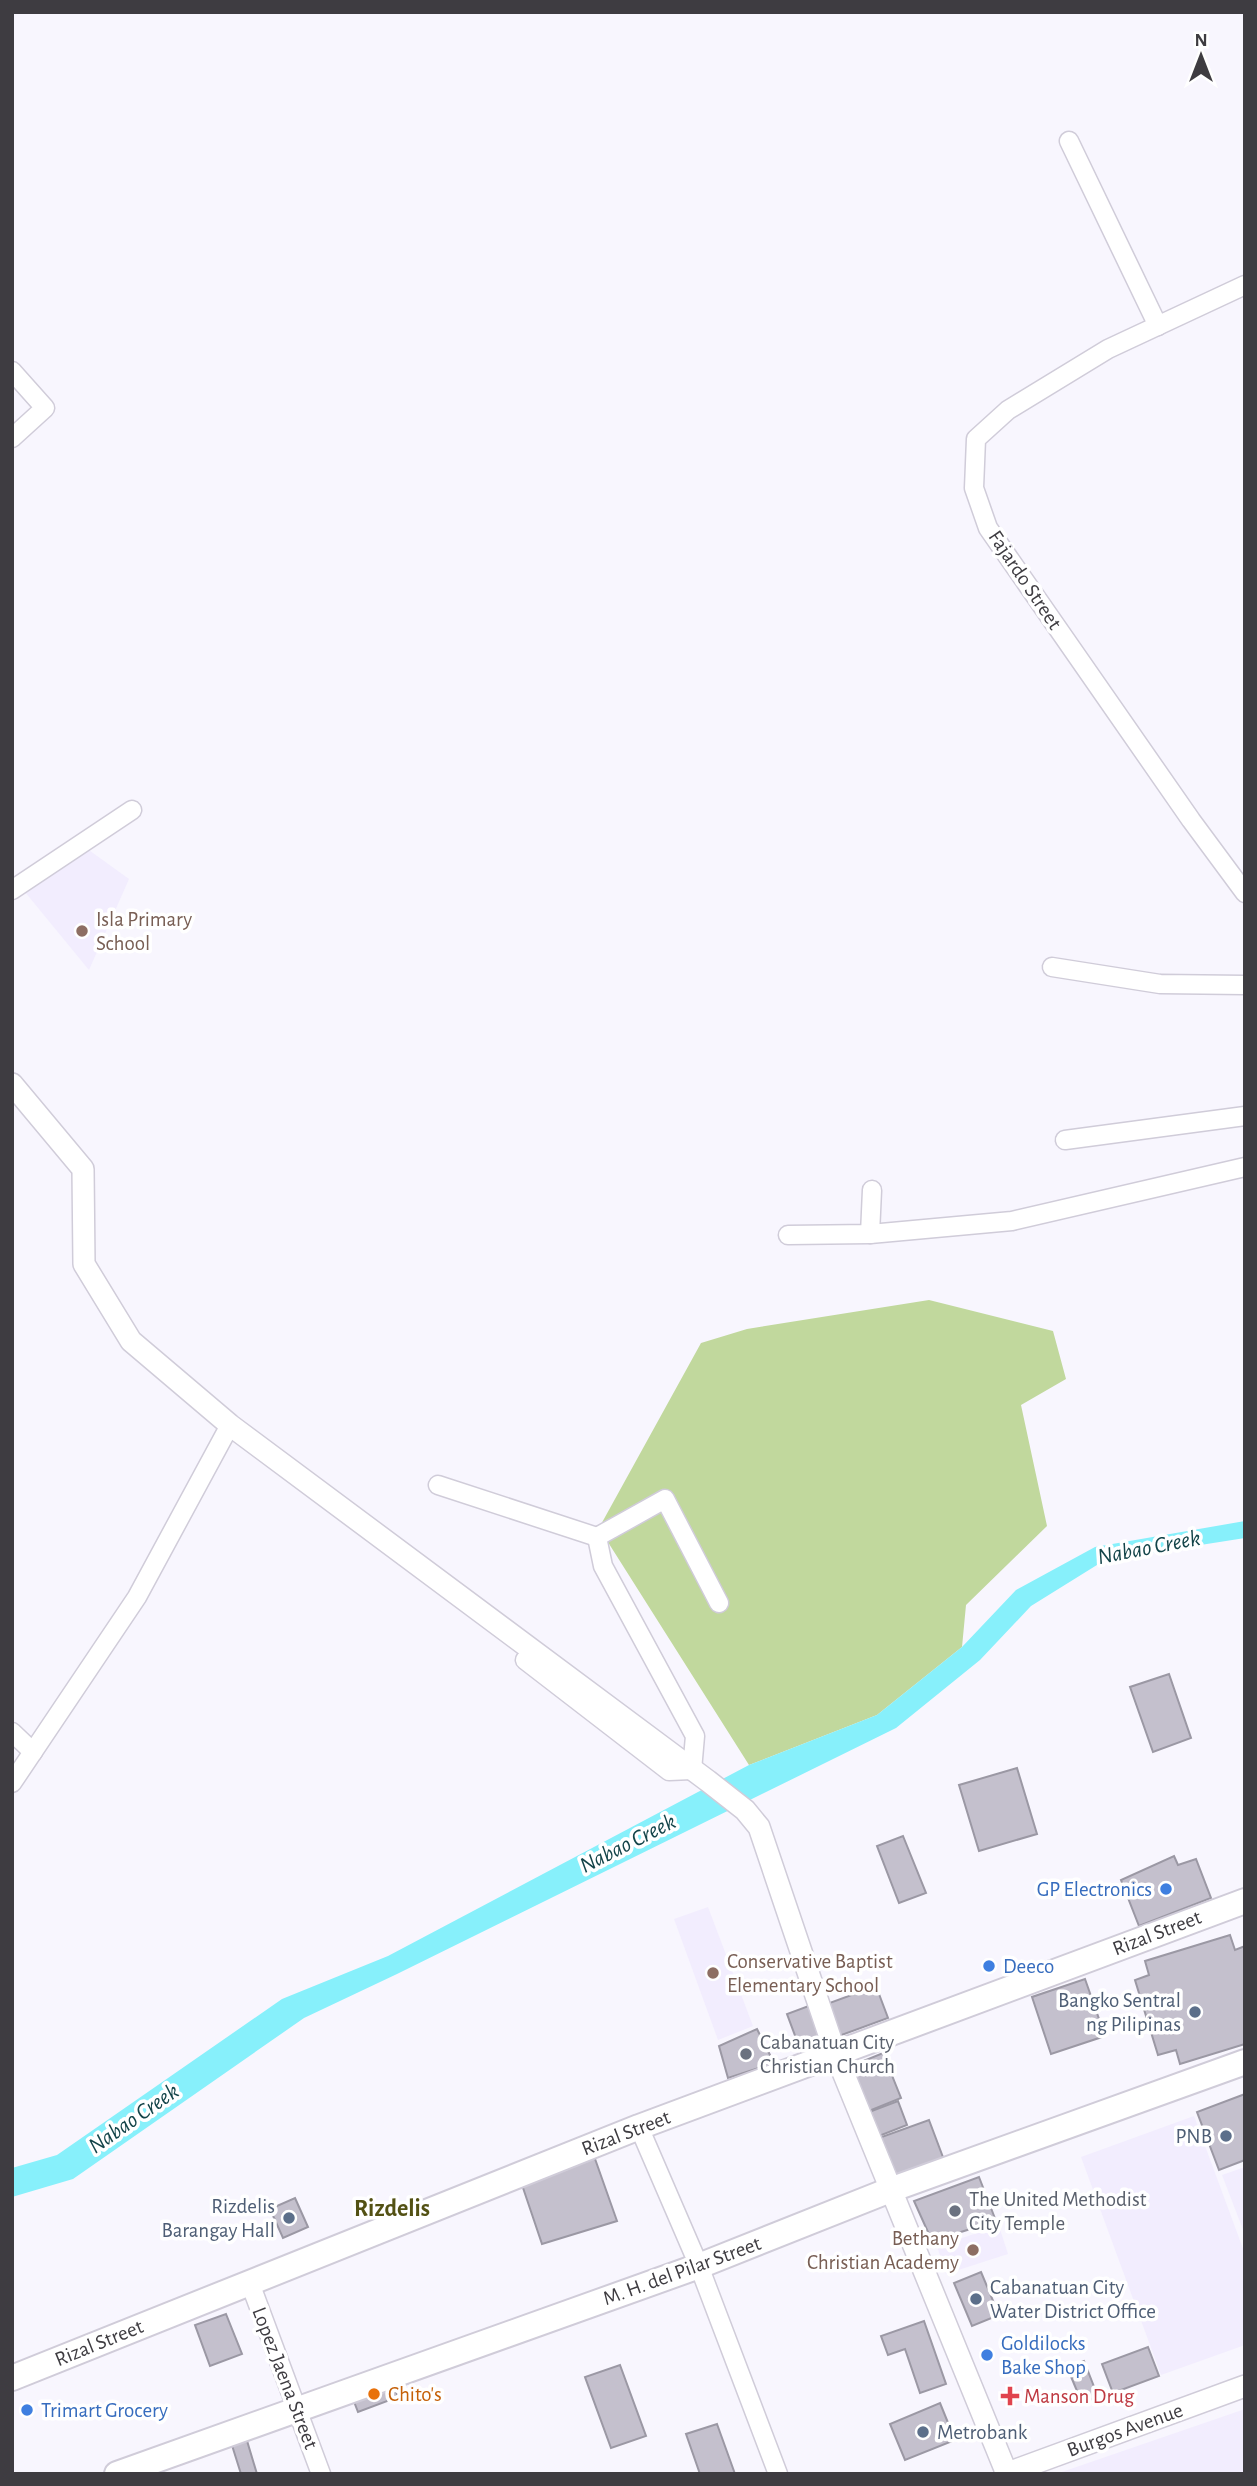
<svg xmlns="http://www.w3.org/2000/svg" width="1257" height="2486" font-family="'Alegreya Sans',sans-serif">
  <rect width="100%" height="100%" fill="#f8f6fe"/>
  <g fill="#f2edfe">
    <path d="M86,848L129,879L89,970L25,892Z"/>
    <path d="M708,1907L753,2026L718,2040L674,1919Z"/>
    <path d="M1194,2116L1245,2254V2345L1161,2375L1081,2157Z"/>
    <path d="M1245,2167V2235L1222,2175Z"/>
    <path d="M999,2226L1008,2254L946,2274L937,2246Z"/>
    <path d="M1245,2409V2474H1056Z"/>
  </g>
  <path fill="#c1d89d" d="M929,1300L1053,1331L1066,1379L1021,1405L1047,1526L966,1605L962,1647L877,1715L749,1765L599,1528L701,1343L747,1329Z"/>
  <path fill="#87f0fb" d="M1245,1521V1538L1105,1560L1031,1606L980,1660L896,1728L397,1974L304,2018L73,2179L12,2197V2168L57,2155L282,1999L388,1956L749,1765L877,1715L962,1647L1016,1590L1095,1547Z"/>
  <g fill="#c4c0cd" stroke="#9b98a4" stroke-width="2">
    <path d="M1169,1674L1191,1738L1153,1752L1130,1687Z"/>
    <path d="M1017,1768L1037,1834L979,1851L959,1785Z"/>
    <path d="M903,1836L926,1893L899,1903L877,1846Z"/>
    <path d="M1174,1856L1178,1865L1196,1859L1211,1898L1139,1926L1121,1880Z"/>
    <path d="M1230,1935L1235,1950L1245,1946V2044L1180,2064L1176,2050L1158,2055L1135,1980L1149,1975L1145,1961Z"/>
    <path d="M1085,1979L1105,2036L1051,2054L1032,1997Z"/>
    <path d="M876,1986L888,2018L836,2037L824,2005Z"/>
    <path d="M814,2004L828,2039L800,2049L787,2014Z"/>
    <path d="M757,2029L774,2063L728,2078L719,2046Z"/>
    <path d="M883,2053L901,2098L869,2111L851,2066Z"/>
    <path d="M1245,2094V2160L1219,2170L1197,2112Z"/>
    <path d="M898,2101L907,2125L879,2136L869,2112Z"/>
    <path d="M929,2120L944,2160L892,2180L876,2139Z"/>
    <path d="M594,2156L617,2221L542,2244L520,2179Z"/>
    <path d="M979,2177L996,2221L932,2241L914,2201Z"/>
    <path d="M295,2198L308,2227L283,2238L270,2209Z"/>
    <path d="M981,2272L999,2315L972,2326L954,2283Z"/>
    <path d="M226,2314L242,2354L210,2366L195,2325Z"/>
    <path d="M924,2321L946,2384L920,2393L905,2349L888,2355L881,2336Z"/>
    <path d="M1148,2347L1159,2376L1113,2393L1102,2364Z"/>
    <path d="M1084,2361L1098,2397L1082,2403L1067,2367Z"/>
    <path d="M620,2365L646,2436L611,2448L585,2377Z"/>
    <path d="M390,2376L398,2397L358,2412L350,2391Z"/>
    <path d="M940,2403L955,2440L905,2460L890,2424Z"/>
    <path d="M717,2424L735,2474H700L686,2434Z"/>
    <path d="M245,2434L257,2474H241L230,2439Z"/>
  </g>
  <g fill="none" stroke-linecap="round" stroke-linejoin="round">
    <g stroke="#d0ccd9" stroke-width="21">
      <g id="minor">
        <path d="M1069,141L1158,326"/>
        <path d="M1245,285L1108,349L1008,410L976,439L974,488L988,528L1191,820L1245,893"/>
        <path d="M12,371L45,408L12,438"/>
        <path d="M12,890L132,810"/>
        <path d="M1052,967L1160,984L1245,985"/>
        <path d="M1065,1140L1245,1116"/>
        <path d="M870,1234L872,1190"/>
        <path d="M788,1235L870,1234L1012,1221L1245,1167"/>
        <path d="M438,1485L597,1537"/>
        <path d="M525,1660L669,1771L692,1770L695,1736L603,1566L597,1537L665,1499L719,1603"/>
        <path d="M12,1732L33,1752"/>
        <path d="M12,1783L137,1597L230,1425"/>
        <path d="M639,2127L699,2266L778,2474"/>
        <path d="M250,2283L321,2474"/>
      </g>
    </g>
    <g stroke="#d0ccd9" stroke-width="24">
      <g id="tertiary">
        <path d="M12,1084L83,1169L84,1264L131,1341L230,1425L708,1781L745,1810L759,1827L836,2055L1007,2474"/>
        <path d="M1005,2474L1245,2386"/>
      </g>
    </g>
    <g stroke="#d0ccd9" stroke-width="28">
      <g id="secondary">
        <path d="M12,2378L639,2127L1245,1901"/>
        <path d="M117,2474L699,2266L890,2190L1245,2062"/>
      </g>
    </g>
    <use href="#minor" stroke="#fff" stroke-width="18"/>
    <use href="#tertiary" stroke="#fff" stroke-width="21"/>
    <use href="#secondary" stroke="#fff" stroke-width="24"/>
  </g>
  <g fill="#8d6e63" stroke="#fff" stroke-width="2.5">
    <circle cx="82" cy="931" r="7"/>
    <circle cx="713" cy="1973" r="7"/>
    <circle cx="973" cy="2250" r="7"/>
  </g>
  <g fill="#3f7fe0" stroke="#fff" stroke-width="2.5">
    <circle cx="1166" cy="1889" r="7"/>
    <circle cx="989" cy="1966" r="7"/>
    <circle cx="987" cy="2355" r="7"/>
    <circle cx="27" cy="2410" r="7"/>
  </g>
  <g fill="#5c6f8a" stroke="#fff" stroke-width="2.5">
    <circle cx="1195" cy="2012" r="7"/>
    <circle cx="1226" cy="2136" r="7"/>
    <circle cx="289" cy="2218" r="7"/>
    <circle cx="976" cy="2299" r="7"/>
    <circle cx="923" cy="2432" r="7"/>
  </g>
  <g fill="#6b7280" stroke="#fff" stroke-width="2.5">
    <circle cx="746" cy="2054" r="7"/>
    <circle cx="955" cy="2211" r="7"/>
  </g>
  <circle fill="#e8710a" stroke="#fff" stroke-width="2.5" cx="374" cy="2394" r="7"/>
  <path fill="#e0444e" stroke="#fff" stroke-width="2.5" d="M1006.5 2385.5h7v7h7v7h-7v7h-7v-7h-7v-7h7z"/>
  <g text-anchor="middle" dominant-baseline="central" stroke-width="7" stroke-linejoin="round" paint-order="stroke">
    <g font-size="21" fill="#3e3c41" stroke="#fff">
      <text transform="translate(1025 580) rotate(56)">Fajardo Street</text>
      <text transform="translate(1157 1933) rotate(-21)">Rizal Street</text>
      <text transform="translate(626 2133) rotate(-21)">Rizal Street</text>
      <text transform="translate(682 2271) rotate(-20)">M. H. del Pilar Street</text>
      <text transform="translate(99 2343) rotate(-22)">Rizal Street</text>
      <text transform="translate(285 2378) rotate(69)">Lopez Jaena Street</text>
      <text transform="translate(1125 2430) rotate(-20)">Burgos Avenue</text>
    </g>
    <g font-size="21" fill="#785e54" stroke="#fff" text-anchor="start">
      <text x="96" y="919">Isla Primary<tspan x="96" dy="24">School</tspan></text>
      <text x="727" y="1961">Conservative Baptist<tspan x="727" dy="24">Elementary School</tspan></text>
      <text x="959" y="2238" text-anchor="end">Bethany<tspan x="959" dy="24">Christian Academy</tspan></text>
    </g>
    <g font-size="21" fill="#366cbe" stroke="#fff" text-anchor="start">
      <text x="1152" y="1889" text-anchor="end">GP Electronics</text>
      <text x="1003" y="1966">Deeco</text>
      <text x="1001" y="2343">Goldilocks<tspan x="1001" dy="24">Bake Shop</tspan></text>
      <text x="41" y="2410">Trimart Grocery</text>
    </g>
    <g font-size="21" fill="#4e5e75" stroke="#fff" text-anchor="end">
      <text x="1181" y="2000">Bangko Sentral<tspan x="1181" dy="24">ng Pilipinas</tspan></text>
      <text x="1212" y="2136">PNB</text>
      <text x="275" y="2206">Rizdelis<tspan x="275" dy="24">Barangay Hall</tspan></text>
      <text x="990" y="2287" text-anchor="start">Cabanatuan City<tspan x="990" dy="24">Water District Office</tspan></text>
      <text x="937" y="2432" text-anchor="start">Metrobank</text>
    </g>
    <g font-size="21" fill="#5b616d" stroke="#fff" text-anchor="start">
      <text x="760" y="2042">Cabanatuan City<tspan x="760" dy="24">Christian Church</tspan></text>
      <text x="969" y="2199">The United Methodist<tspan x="969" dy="24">City Temple</tspan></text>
    </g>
    <g font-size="21" fill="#c56008" stroke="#fff" text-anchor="start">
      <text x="388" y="2394">Chito's</text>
    </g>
    <g font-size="21" fill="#be3a42" stroke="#fff" text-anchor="start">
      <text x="1024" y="2396">Manson Drug</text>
    </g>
    <g font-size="23" font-style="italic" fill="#134449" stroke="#fff">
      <text transform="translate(1149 1548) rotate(-11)">Nabao Creek</text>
      <text transform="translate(628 1844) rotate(-27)">Nabao Creek</text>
      <text transform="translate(134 2119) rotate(-35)">Nabao Creek</text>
    </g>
    <g font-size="24" font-weight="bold" fill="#535114" stroke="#fff">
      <text x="392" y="2209">Rizdelis</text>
    </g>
  </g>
  <rect width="1257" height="2486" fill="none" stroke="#3e3c41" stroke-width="28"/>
  <g transform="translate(1201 56)" stroke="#ffffff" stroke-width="5" paint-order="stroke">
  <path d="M0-5L12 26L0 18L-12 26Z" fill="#3e3c41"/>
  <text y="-10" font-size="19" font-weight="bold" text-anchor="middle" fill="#3e3c41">N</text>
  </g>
</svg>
